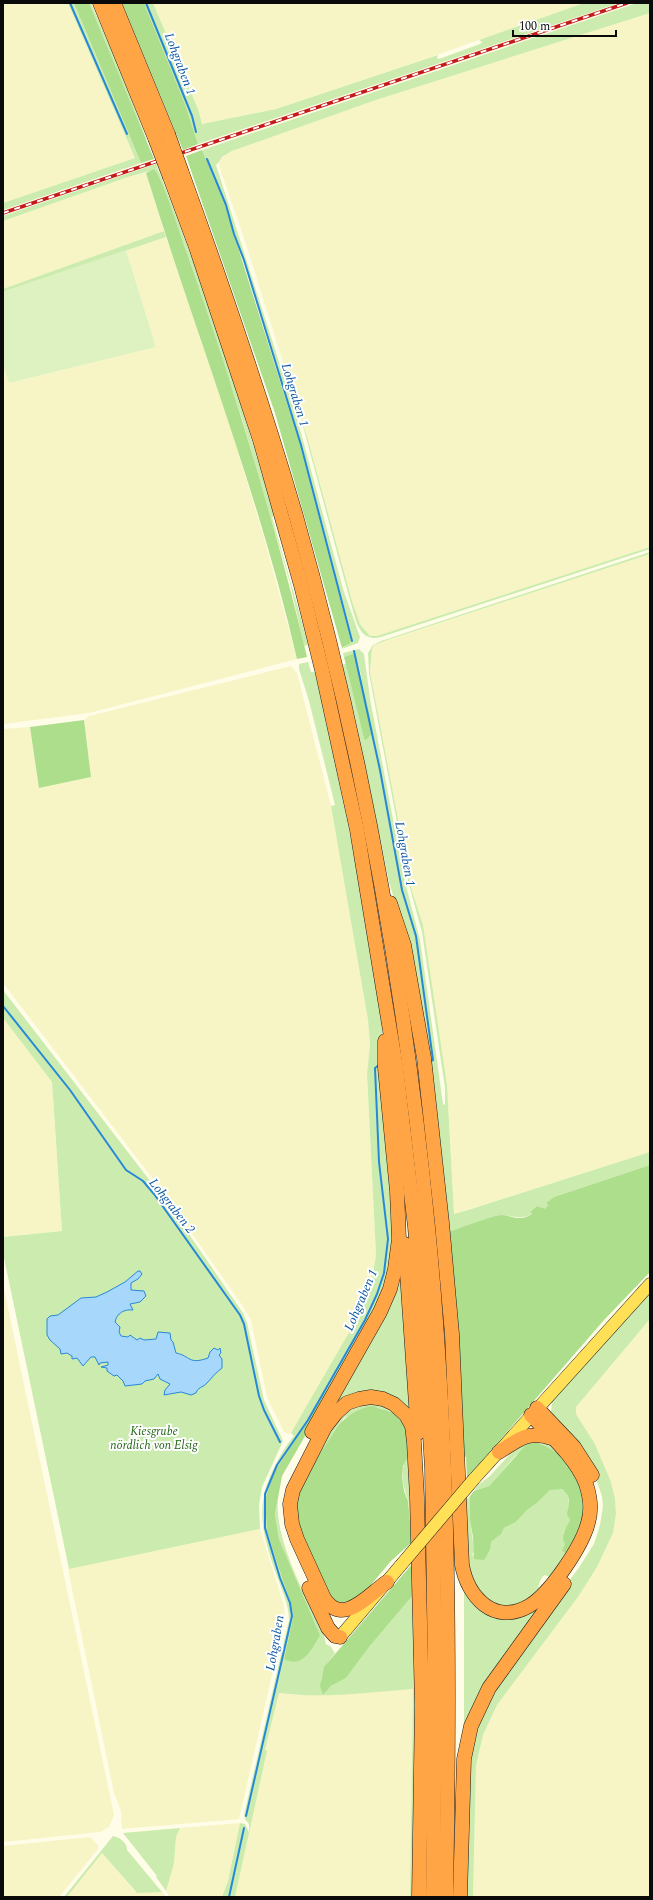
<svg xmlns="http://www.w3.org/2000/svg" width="653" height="1900" font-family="Spectral,serif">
  <rect width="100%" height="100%" fill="#fffce7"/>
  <g fill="#f7f5c5">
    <path d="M3,3H68L135,158L3,203Z"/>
    <path d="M153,3H584L428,58L276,109L202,124L198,109Z"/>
    <path d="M650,13V547L377,636H370L360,624L352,601L308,440L243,235L219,166V160L232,151L376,100Z"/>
    <path d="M146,173L164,231L3,289V221L128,177Z"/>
    <path d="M166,237L234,438L264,538L297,659L89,713L3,724V365L9,383L156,347L126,250Z"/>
    <path d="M650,554V1152L454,1214L448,1102L423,925L411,888L380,731L370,672L372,649L374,645L390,639Z"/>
    <path d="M291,666L297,673L331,806L368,1020L370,1044L367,1074L376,1255L371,1284L355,1322L294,1429L289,1434L284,1432L267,1397L251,1320L242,1305L162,1191L3,983V729L30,727L39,788L91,777L84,720L89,716Z"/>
    <path d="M3,1018L52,1082L62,1231L3,1237Z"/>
    <path d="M3,1284L114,1815L109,1827L100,1832L3,1842Z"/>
    <path d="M650,1319V1897H473L476,1766L483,1735L497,1705L578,1597L597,1567L613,1533L616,1514L615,1498L611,1482L595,1444L576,1414V1407Z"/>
    <path d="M260,1529L284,1606L285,1618L239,1819L122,1829L121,1811L114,1793L68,1569Z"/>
    <path d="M413,1689L410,1897H235L267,1751H265L279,1693L296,1695H323Z"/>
    <path d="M240,1823L228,1881L222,1897H170L166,1891V1887L174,1863L176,1837L180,1828Z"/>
    <path d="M90,1837L98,1845V1849L59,1897H3V1846Z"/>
    <path d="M102,1853L135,1892H162L166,1897H67Z"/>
  </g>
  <g fill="#cbecae">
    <path d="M68,3H74L141,163L3,210V203L135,158Z"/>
    <path d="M89,3H91L118,65L147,141L144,139Z"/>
    <path d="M144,3H153L198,109L202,124L276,109L438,55L437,58L439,59L480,44L482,42L479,40L584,3H619L198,144L185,104Z"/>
    <path d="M637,3H650V13L376,100L232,151L222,157L218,163L308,440L352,601L360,624L370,636H377L650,547V549L381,637C359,643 356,620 351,604L301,419L218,163L216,165L297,418L343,589L360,637L358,643L342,649L351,641C308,476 266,308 202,150Z"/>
    <path d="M156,164C202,278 240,397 274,516L272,517C284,560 297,602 308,645L304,646L290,583L242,419L202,298L156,172L150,171L128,177L3,221V216Z"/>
    <path d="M164,231L166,237L3,292V289Z"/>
    <path d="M650,552V554L390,639L374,645L372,649L370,672L411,888L423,925L447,1085L454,1214L468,1210L650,1152V1165L554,1197L546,1203L548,1205L545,1210L537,1206L530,1212L532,1214C521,1220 514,1216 502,1215C495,1214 458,1229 448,1232L404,931L389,882L355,716L341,665L346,664L364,739H366L361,675L356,656L352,654L344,657L343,653L359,649L364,654L370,699L405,882L420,940L443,1104L445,1105V1088L422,932L408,881L369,673L368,653L373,645L381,641Z"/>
    <path d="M308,662L311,672H315L353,848L381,1014L394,1220L388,1283L347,1358L275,1471L265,1499L267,1532L292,1608L293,1618L284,1659L320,1635L279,1539L275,1514L278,1498C274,1541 306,1596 324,1636L326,1644L330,1646L335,1653C324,1667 318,1677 323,1695L331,1686L346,1678L370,1646L413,1595L417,1647L415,1897H410L413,1689C369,1692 323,1699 279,1693L265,1750L267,1751L235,1897H222L228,1881L240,1823L245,1824L249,1832V1824L245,1819L244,1815L289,1620C289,1604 282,1591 277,1576C261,1532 254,1504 277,1462C282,1452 287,1444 294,1436L291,1433L355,1322L371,1284L376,1255L367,1074L370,1044L368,1020L331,806L335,805L309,701L299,669V664Z"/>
    <path d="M3,990L171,1208L243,1313L247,1323L264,1400L283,1441L262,1487L259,1505L260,1529L69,1569L3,1253V1237L62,1231L52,1082L3,1018Z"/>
    <path d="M401,1257L411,1417L356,1396L297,1473L286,1525L284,1506L290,1479L368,1339Z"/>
    <path d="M650,1293V1319L576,1407V1414L595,1444L611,1482L615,1498L616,1514L613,1533L597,1567L578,1597L497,1705L483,1735L476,1766L473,1897H464L466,1779L480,1711L539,1622L580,1566L594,1544L600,1525L603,1506L602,1496L594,1473L552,1416L551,1412L552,1402Z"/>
    <path d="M360,1402L388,1405L408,1427L414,1515L410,1519C409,1513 410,1506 408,1500C403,1485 399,1472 407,1457L394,1413L379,1408L368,1407L344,1418L302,1484L336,1419Z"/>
    <path d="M521,1442H551L584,1488L583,1528L550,1577L544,1575L541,1579L538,1587H540L542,1584L545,1585L518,1607L494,1606L469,1581L465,1502L470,1496V1519L474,1550L472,1556L496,1538L504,1528L516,1522L527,1510L537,1503L550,1490L558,1488L566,1492L568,1496L569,1504L568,1509L570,1520L563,1533L566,1544L563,1549L564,1552L581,1510V1506L555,1452L541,1443L516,1455L489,1486L474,1491L478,1485L490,1476Z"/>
    <path d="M595,1517L464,1726V1589L476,1603L526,1611Z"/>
    <path d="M180,1828L176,1837L174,1863L166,1891L156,1877L157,1876L123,1833Z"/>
    <path d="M113,1836C120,1837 128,1844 127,1850L162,1892L137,1893L102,1853L67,1897H64Z"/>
  </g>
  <g fill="#acde8c">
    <path d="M74,3H89L154,159L141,163Z"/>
    <path d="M122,3H144L185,104L198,144L183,150Z"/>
    <path d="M202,150L225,206L300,445L351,641L350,643L342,648L275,413L186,156Z"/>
    <path d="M154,169C163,178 180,235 186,251C233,384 274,519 307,657L297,659C259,493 196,335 146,173Z"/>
    <path d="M352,654L356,656L373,732L366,740L364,739L344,657Z"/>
    <path d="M84,720L91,777L39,788L30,727Z"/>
    <path d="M650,1165V1272L604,1320L467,1478L466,1456L462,1460L448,1232C457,1229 496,1214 502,1215C514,1216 519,1222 532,1214L530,1212L537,1206L545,1209L548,1205L546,1203L554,1197Z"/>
    <path d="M353,1353L282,1476L275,1514L279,1539L320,1635C312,1649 303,1669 284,1659L293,1618L292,1608L267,1532L265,1499L275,1471L347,1358Z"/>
    <path d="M372,1406L394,1413L404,1425L407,1440V1458L403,1466L402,1477L404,1491L408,1501L412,1542L391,1561L364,1593L351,1604L332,1602C319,1576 294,1539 293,1509C293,1493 328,1442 338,1426C346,1416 359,1408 372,1406Z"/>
    <path d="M534,1442C554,1446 574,1466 580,1485C584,1496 580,1507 584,1515L582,1525L566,1553L562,1551L565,1544C560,1535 566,1528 570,1520L567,1514C569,1504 572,1495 561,1489L550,1490L537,1503L527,1510L516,1522L504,1528L501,1534L491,1542L490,1550L484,1560L474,1559L473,1537L470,1520V1496L474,1491L489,1486L525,1446Z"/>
    <path d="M413,1563V1595L370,1646L346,1678L331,1686L323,1695L320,1686L324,1667Z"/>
  </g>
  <path fill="#def2c1" d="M126,250L156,347L9,383L3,365V292Z"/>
  <path fill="#a7d7fb" stroke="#2888d8" d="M138,1271H140L142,1274L138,1279L131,1283V1290L144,1291L146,1296L140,1302L130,1304L133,1310C124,1309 117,1313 115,1322L120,1327L119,1332L121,1336L128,1337L130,1335L137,1340L140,1338L144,1340L156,1339L158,1332L170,1333L171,1340L173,1342L176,1353C191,1356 188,1365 208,1358L210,1352L214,1348L218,1350L220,1348L221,1353L219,1355L222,1359V1368C215,1373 211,1379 206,1384C202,1388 198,1387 196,1393L191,1395L181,1392L164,1395L165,1390L170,1384L160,1379L158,1374L154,1379L145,1381L142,1384L125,1386L123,1381L117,1375L114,1376L107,1371V1368L101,1367L108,1365V1362L100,1363L99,1365L95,1357H91L83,1366L77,1358L72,1359V1356L67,1353L61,1354L60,1349L50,1340L47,1335V1319L50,1316L58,1315L81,1298L96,1297L107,1292L125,1282Z"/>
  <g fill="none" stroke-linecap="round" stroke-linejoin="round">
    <g stroke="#2888d8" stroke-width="2">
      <path d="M70,3L127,134"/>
      <path d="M146,3L192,116L196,132"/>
      <path d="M207,159L226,205L234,234L244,260L301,445L352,641"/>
      <path d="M354,651L380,770L402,890L416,936L433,1060L431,1061"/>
      <path d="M3,1006L70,1090L126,1170L143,1181L154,1194L240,1315L244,1324L259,1396L264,1410L280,1442"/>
      <path d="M246,1816L292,1616L290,1603L280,1578L265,1528V1494L277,1465L308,1420L365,1320L377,1294L384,1273L388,1239L379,1162L375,1068L379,1065"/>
      <path d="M229,1897L244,1828"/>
    </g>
    <g stroke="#1b1b1b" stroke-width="13">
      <g id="primary">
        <path d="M474,1479L650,1284"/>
        <path d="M340,1637L401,1565"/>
      </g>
    </g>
    <g stroke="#1b1b1b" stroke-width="15">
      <g id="motorway">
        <path d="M100,3L155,138"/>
        <path d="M114,3L168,134"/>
        <path d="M182,173C223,286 262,400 296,516C362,747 405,988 428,1227C450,1450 450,1673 446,1897"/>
        <path d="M170,177L196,247L260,440L301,585L322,670L357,830L396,1067L415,1227L424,1334L432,1469L435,1674L433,1897"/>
        <path d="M390,903L404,945L424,1058L442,1223L452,1334L462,1565C468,1597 494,1626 529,1606C550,1594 582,1546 588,1523C592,1510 590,1496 586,1484C577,1459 549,1434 531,1415"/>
        <path d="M405,1244L418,1433"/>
        <path d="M537,1408L574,1447L592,1475"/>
        <path d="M312,1432L380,1312L390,1289L395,1269L399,1239L397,1191L385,1068V1041"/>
        <path d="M499,1452C518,1440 528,1430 551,1438"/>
        <path d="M387,1582C370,1593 343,1628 324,1598L297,1539L292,1524L290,1504L293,1490L325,1427L336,1413L347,1403L359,1399L371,1397L383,1399L394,1404L406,1415L412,1426L414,1442L417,1497L422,1705L419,1897"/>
        <path d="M309,1588L328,1628L335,1636L340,1637"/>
        <path d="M460,1897L464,1759L471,1726L489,1688L564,1584"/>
      </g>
    </g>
    <use href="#primary" stroke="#ffe057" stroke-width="12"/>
    <use href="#motorway" stroke="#ffa545" stroke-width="14"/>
    <g stroke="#c41a19" stroke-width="3.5">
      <path id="rail" d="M3,213L627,3"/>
    </g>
    <use href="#rail" stroke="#fff" stroke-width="2" stroke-dasharray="6" stroke-linecap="butt"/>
    <g stroke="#1b1b1b" stroke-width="13" stroke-linecap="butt">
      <path id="primary-bridge" d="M401,1565L474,1479"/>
    </g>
    <g stroke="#1b1b1b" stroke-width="15" stroke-linecap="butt">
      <g id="motorway-bridge">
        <path d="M168,134L182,173"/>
        <path d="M155,138L170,177"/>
      </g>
    </g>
    <use href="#primary-bridge" stroke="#ffe057" stroke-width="12"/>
    <use href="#motorway-bridge" stroke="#ffa545" stroke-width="14"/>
  </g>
  <g text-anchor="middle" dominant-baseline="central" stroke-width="4" stroke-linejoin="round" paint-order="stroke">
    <g font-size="12" font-style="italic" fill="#226517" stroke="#fff">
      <text x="154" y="1431">Kiesgrube<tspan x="154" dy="14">nördlich von Elsig</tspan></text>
    </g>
    <g font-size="13" font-style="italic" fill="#0b58a4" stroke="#fff">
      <text transform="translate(180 64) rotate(69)">Lohgraben 1</text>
      <text transform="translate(295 395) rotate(73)">Lohgraben 1</text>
      <text transform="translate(405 854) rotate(80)">Lohgraben 1</text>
      <text transform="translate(172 1206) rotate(52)">Lohgraben 2</text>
      <text transform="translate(361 1300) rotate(-67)">Lohgraben 1</text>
      <text transform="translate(275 1643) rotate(-80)">Lohgraben</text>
    </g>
  </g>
  <rect width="653" height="1900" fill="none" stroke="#0a0a0a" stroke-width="8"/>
  <path d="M513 30v6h103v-6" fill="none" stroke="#0a0a0a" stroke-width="2"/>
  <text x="519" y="30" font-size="12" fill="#0a0a0a" stroke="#ffffff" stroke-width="3" paint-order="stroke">100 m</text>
</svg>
